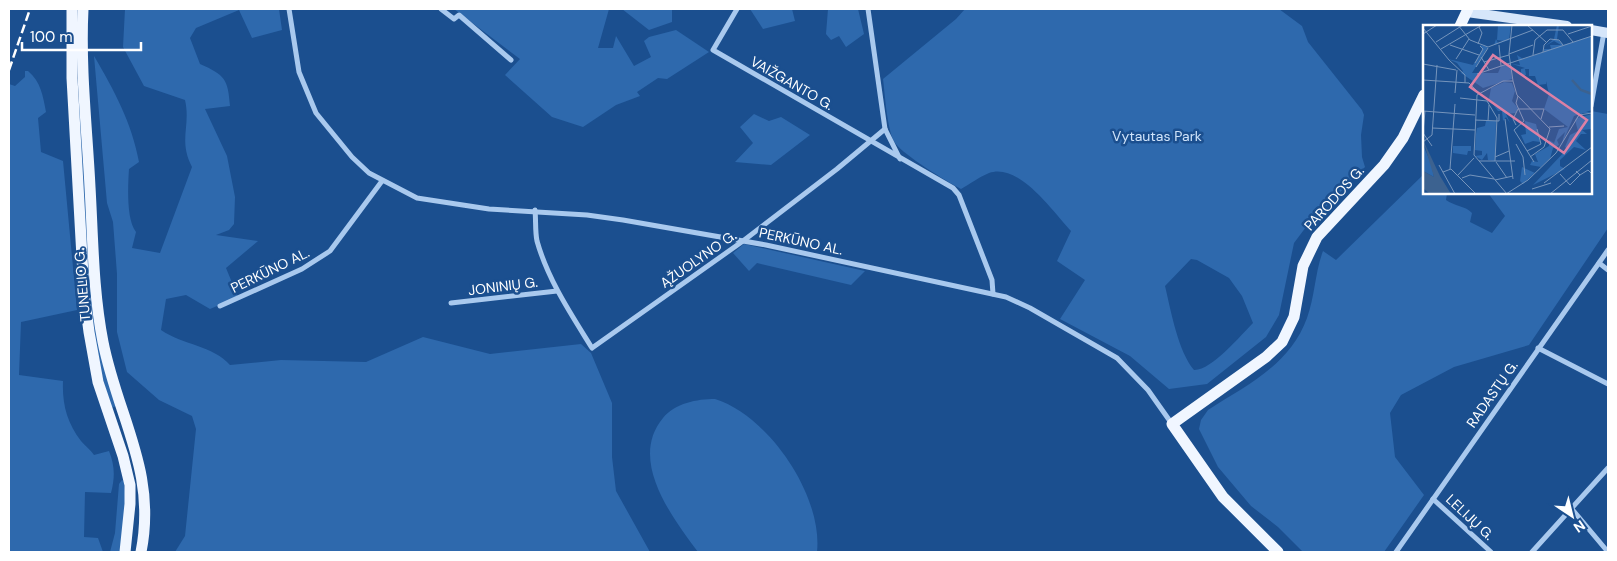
<svg xmlns="http://www.w3.org/2000/svg" width="1617" height="561" font-family="'DM Sans',sans-serif">
  <rect width="100%" height="100%" fill="#1b4f8f"/>
  <g fill="#2e69ad" fill-rule="evenodd">
    <path d="M78,9L83,159L116,406L111,408L98,361L89,291L79,117Z"/>
    <path d="M125,9H279L282,30L252,38L239,10L196,28L190,38L200,64C225,75 228,79 230,106L205,109L227,156L235,197L234,224L229,230L216,235L258,241L226,268L238,297L210,309L186,295L166,299L161,330C183,345 214,346 230,365L281,360L366,362L423,337L490,354L581,344L591,353L612,403V457L616,491L650,552H175L185,536L196,429L192,416L159,400L127,372L117,332V274L113,222L107,203L94,56C114,90 132,123 139,162L129,169C128,184 126,220 136,232L132,248L160,253L192,167C178,140 191,126 185,100L144,86L123,47Z"/>
    <path d="M454,9H609L598,48H613L616,36L634,66L651,57L644,41L649,37L676,30L709,52L667,79L658,78L637,92L640,96L616,105L583,127L552,117L505,75L520,59Z"/>
    <path d="M622,9H672V22L649,30Z"/>
    <path d="M750,9H792L795,21L763,29Z"/>
    <path d="M828,9H858L864,34L846,47L839,36L831,40L826,34Z"/>
    <path d="M965,9H1279L1302,26L1308,42L1362,110L1364,115L1361,135L1362,157L1365,167L1306,227L1294,243L1279,315L1266,337L1207,384L1169,389L1130,356L1060,319L1085,280L1057,261L1071,231C1053,212 1019,162 989,173C979,177 970,184 961,189C946,181 905,156 895,143C887,131 885,94 883,79L956,19ZM1191,259L1197,260L1229,278L1242,296L1253,323C1241,335 1211,371 1194,370C1178,351 1171,311 1165,286Z"/>
    <path d="M25,71H28C41,82 43,96 46,112L38,118L41,152L63,161L77,310L21,322L19,375L63,381C62,404 67,423 81,441C85,446 91,450 94,455L109,451C115,466 115,477 111,493L85,492L84,537L98,538L103,552H9V84L15,86L25,77Z"/>
    <path d="M1591,111L1608,114V228L1529,345L1454,367L1401,395L1390,413L1395,457L1424,495L1384,552H1303L1278,527L1251,506L1218,467L1199,429L1201,420L1208,410C1247,385 1290,365 1307,318C1315,296 1315,272 1323,251L1336,260L1424,174V192L1447,193L1446,200C1454,206 1466,206 1472,213L1470,222L1492,233L1505,216L1488,193L1591,192Z"/>
    <path d="M754,114L769,121L781,117L810,135L771,165L735,162L753,143L740,127Z"/>
    <path d="M744,244L865,271L851,285L757,263L749,271L733,253Z"/>
    <path d="M715,399C769,416 823,496 817,552H698C672,517 628,460 663,418C675,403 697,399 715,399Z"/>
    <path d="M122,480L124,481L126,504L121,552H110L115,533L119,484Z"/>
  </g>
  <g fill="none" stroke-linecap="round" stroke-linejoin="round">
    <g stroke="#a9c9ee" stroke-width="5">
      <path d="M289,9L299,72L316,113L352,157L369,173L417,198L489,209L587,215L623,220L766,245L1006,297L1030,308L1117,358L1148,390L1172,424"/>
      <path d="M441,9L454,19L459,15L511,60"/>
      <path d="M737,9L713,50L953,188L959,195L992,280L993,294"/>
      <path d="M868,9L885,129L900,159"/>
      <path d="M1591,106L1604,32"/>
      <path d="M535,210C536,220 535,232 537,241C548,280 571,314 592,348L743,241L837,169L885,129"/>
      <path d="M1599,263L1608,270"/>
      <path d="M451,303L557,291"/>
      <path d="M220,306L302,269L330,251L382,181"/>
      <path d="M1538,348L1608,384"/>
      <path d="M1433,499L1491,552"/>
      <path d="M1571,508L1608,552"/>
      <path d="M1396,552L1608,250"/>
      <path d="M1532,552L1608,468"/>
    </g>
    <g stroke="#d6e6fa" stroke-width="10">
      <path d="M1467,12L1567,26"/>
      <path d="M1591,30L1608,33"/>
    </g>
    <g stroke="#f0f6ff" stroke-width="11">
      <path d="M72,9V78L84,293L89,332L98,382L123,456L130,485V504L125,552"/>
      <path d="M83,9C80,68 87,128 90,187C93,239 93,291 103,342C118,418 157,471 141,552"/>
      <path d="M1460,26L1468,9"/>
      <path d="M1278,552L1223,497L1172,424L1266,357L1282,342L1294,317L1303,266L1317,237L1384,165L1403,138L1424,95"/>
    </g>
    <path stroke="#fff" stroke-width="2.5" stroke-dasharray="9 4" stroke-linecap="butt" d="M9,70L30,9"/>
  </g>
  <g text-anchor="middle" dominant-baseline="central" stroke-width="5" stroke-linejoin="round" paint-order="stroke">
    <g font-size="14" fill="#fff" stroke="#1b4f8f">
      <text transform="translate(792 83) rotate(30)">VAIŽGANTO G.</text>
      <text transform="translate(1334 198) rotate(-48)">PARODOS G.</text>
      <text transform="translate(801 241) rotate(12)">PERKŪNO AL.</text>
      <text transform="translate(698 259) rotate(-35)">ĄŽUOLYNO G.</text>
      <text transform="translate(270 270) rotate(-26)">PERKŪNO AL.</text>
      <text transform="translate(82 285) rotate(-95)">TUNELIO G.</text>
      <text transform="translate(503 286) rotate(-7)">JONINIŲ G.</text>
      <text transform="translate(1492 394) rotate(-55)">RADASTŲ G.</text>
      <text transform="translate(1470 517) rotate(43)">LELIJŲ G.</text>
    </g>
    <g font-size="14" fill="#cfe3fa" stroke="#1b4f8f">
      <text x="1157" y="136">Vytautas Park</text>
    </g>
  </g>
  <g transform="translate(1423 25)">
    <rect width="169" height="169" fill="#1b4f8f"/>
    <path d="M75,0H88L86,15L71,20L73,14L75,18L81,16L74,15ZM134,0H136L134,14L140,20L169,11V85L151,91L138,121L142,107L134,115L136,120L130,123L127,134L137,124L100,159L97,156L99,142L112,148L118,142L107,140L109,136L115,137L112,129L126,121V115L131,118L136,104L145,102L121,84L126,69L123,56V59L115,60L112,51H106V44H102L103,50H98V44L102,43L89,39L97,40L94,30L100,34L121,27V24H128L127,20H138L131,16L122,21L131,14ZM57,20L65,22L49,48H75L78,41L87,38L89,54L60,63L38,48L40,46L34,38L25,34L50,40L60,24ZM81,57L89,58L92,66L89,76L95,83L93,88L83,89L87,98L83,92L80,96L79,86H75L66,74L68,63ZM161,87H165L169,88H160L154,93L169,89L168,104L159,105L164,109H158L153,116L163,125L151,122L137,135V141L142,144L110,160L144,124L142,122L147,110L155,106L152,95L154,92L157,89ZM63,96H73L72,136L65,135L64,128L59,135L52,131L59,130V126L52,125L53,109L54,103L62,101ZM102,96L113,99L117,117L110,116L102,119L98,110L103,109ZM0,120L8,138L11,152L0,146ZM30,121H48V126H45L44,130L30,128Z" fill="#2e69ad"/>
    <path d="M0,115L17,151L28,169H7L1,164L0,146L11,152Z" fill="#3c6290"/>
    <path fill="none" stroke="#3c6290" stroke-width="2.5" d="M149,55L158,65L169,69"/>
    <path fill="none" stroke="#7695bc" stroke-width="1" d="M35,0L47,15L65,22L110,5M104,0L123,17M0,3L26,35L42,50V58M0,9L14,0M145,9L169,1M13,17L40,0M55,19L59,8L56,2M27,20L56,30M76,20L78,41M18,24L59,0M120,27L121,20L127,14L136,15L140,20M86,29L110,20M110,30L112,15L124,5H140L150,17M58,32L66,45M33,34L46,14M61,37L86,30M52,38L60,24L57,21M0,39L33,45M53,42L65,23M54,49L169,11M0,55L46,58L56,68M90,56L94,70L127,104L121,122L107,132M32,68L34,45M95,71L93,78L101,96L91,105L111,137M37,73L64,76M64,76L74,93L72,136M95,84H121L118,94M0,86L52,90M82,94L90,154M52,95L76,96V89M65,96L66,80M93,100L90,94L95,84M126,102L141,101M9,103L52,105M0,107L2,86M0,108L9,121M0,117L9,110L14,40M93,119L100,132L102,150M104,126L118,119L114,104M72,132L86,126M56,136H92M73,137L84,153M16,140L32,169M27,144L32,79M20,147L28,144L53,169M137,149L147,160L157,150L153,146M35,150L51,133M157,150L165,145L169,149M39,153L47,150L71,154M72,155L90,151M121,158L169,122M109,164L128,158M83,169L105,155L133,128L156,90L169,88M84,169L51,130L54,70L80,56H90L86,29L89,0M127,169L169,135"/>
    <path fill="#dd80a5" fill-opacity="0.15" stroke="#dd80a5" stroke-width="2.5" d="M70,30L164,95L141,128L47,62Z"/>
    <rect width="169" height="169" fill="none" stroke="#fff" stroke-width="2.5"/>
  </g>
  <rect width="1617" height="561" fill="none" stroke="#ffffff" stroke-width="20"/>
  <g transform="translate(1572 516) rotate(145)" stroke="#1b4f8f" stroke-width="4" paint-order="stroke">
  <path d="M0-4L9 19L0 12L-9 19Z" fill="#ffffff"/>
  <text y="-8" font-size="14" font-weight="bold" text-anchor="middle" fill="#ffffff">N</text>
  </g>
  <path d="M22 42v8h119v-8" fill="none" stroke="#ffffff" stroke-width="2.5"/>
  <text x="30" y="42" font-size="15" fill="#ffffff" stroke="#1b4f8f" stroke-width="4" paint-order="stroke">100 m</text>
</svg>
